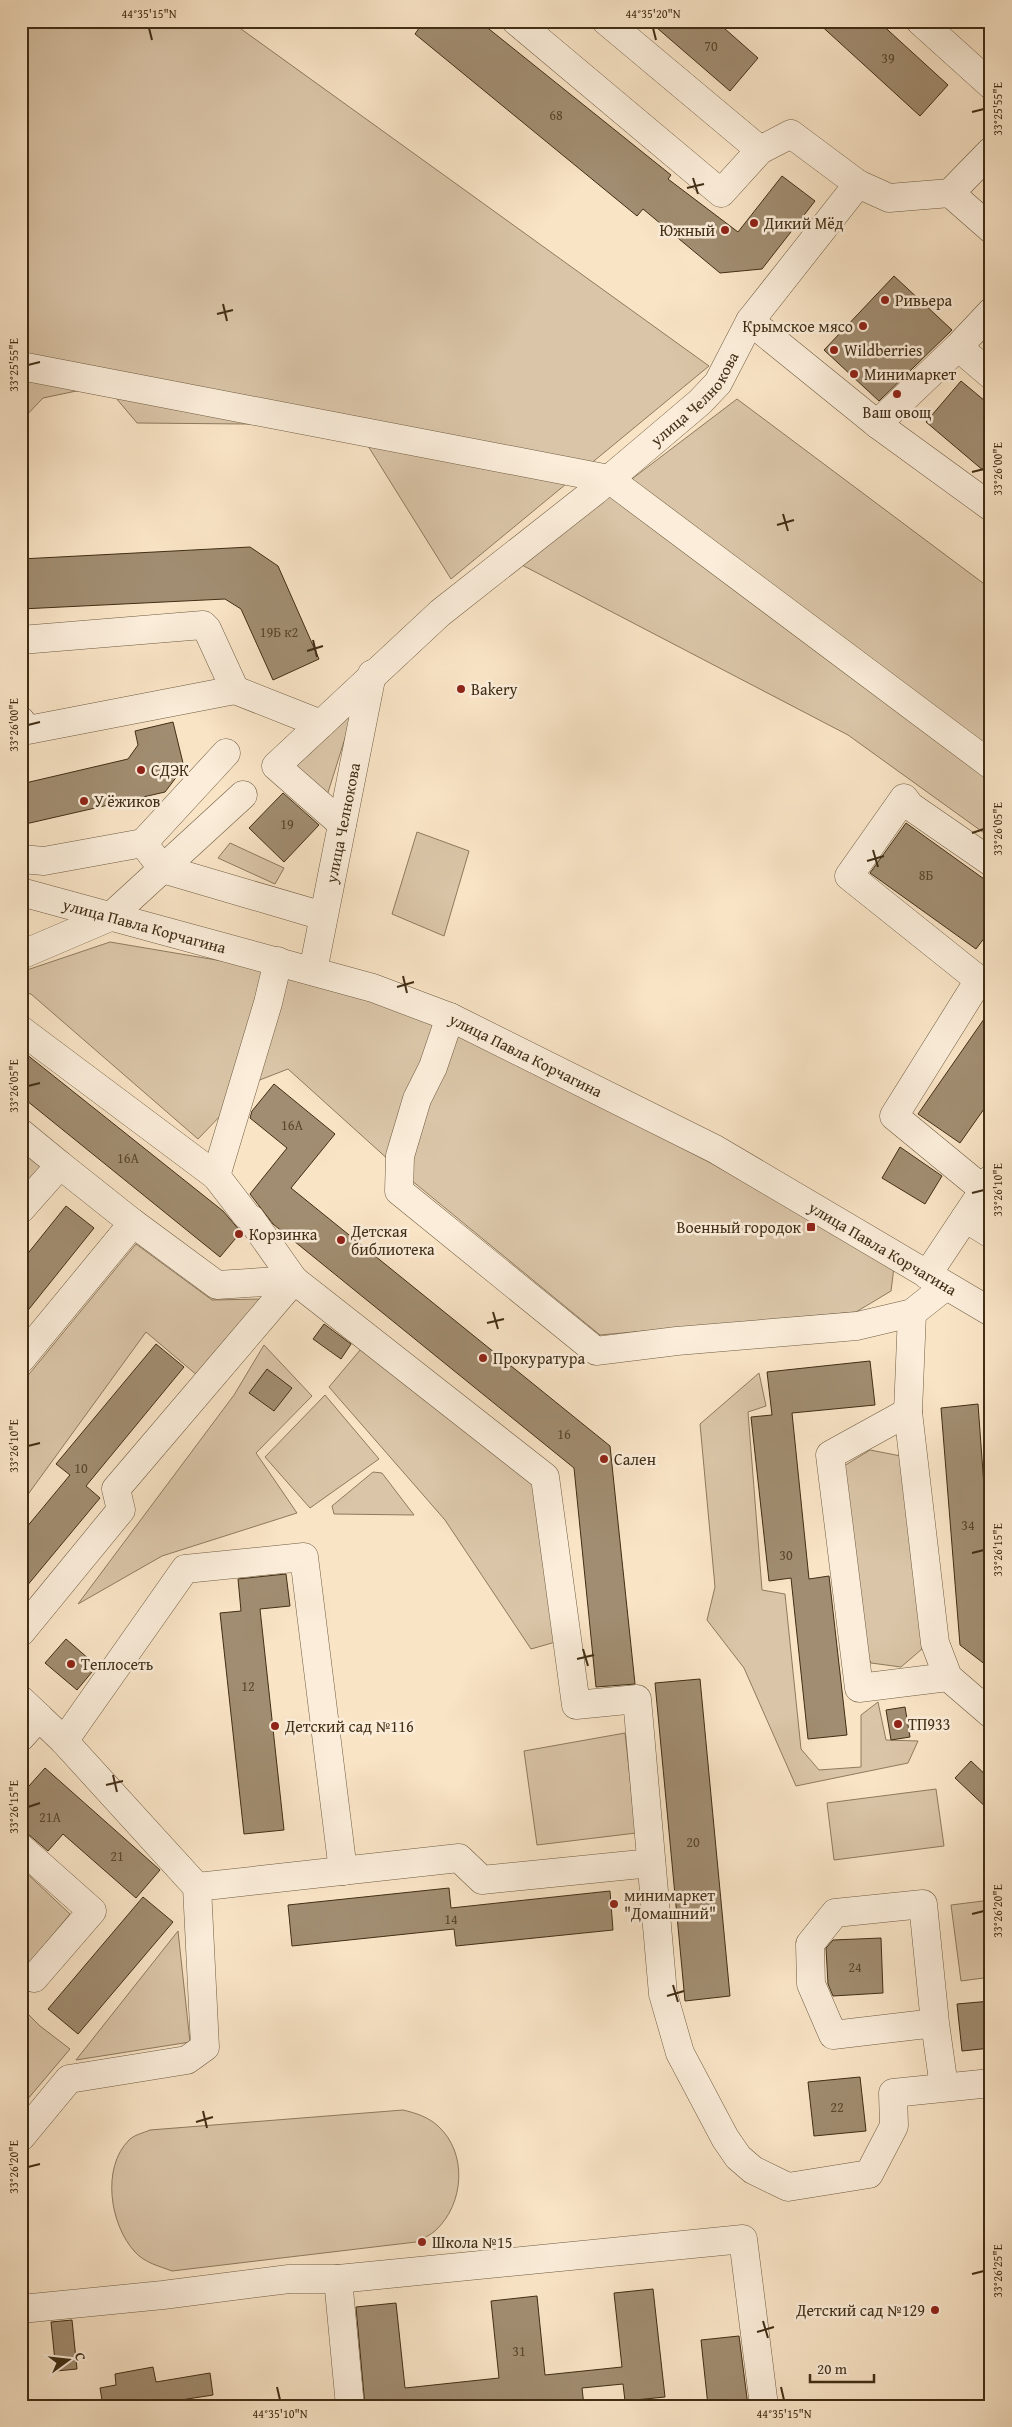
<svg xmlns="http://www.w3.org/2000/svg" width="1012" height="2427" font-family="'Gentium Book Plus',serif">
  <rect width="100%" height="100%" fill="#f9e4c6"/>
  <filter id="stains"><feTurbulence type="fractalNoise" baseFrequency=".004" numOctaves="4"/><feColorMatrix values="0 0 0 0 .2 0 0 0 0 .09 0 0 0 0 .02 0 0 0 .5 -.17"/></filter>
  <radialGradient id="worn" r=".72"><stop offset=".6" stop-color="#630" stop-opacity="0"/><stop offset="1" stop-color="#630" stop-opacity=".3"/></radialGradient>
  <g fill="#dac5a8" stroke="#8e7a5e">
    <path d="M21,21H230L709,366L451,579L355,425L137,423L105,385L43,398L21,421Z"/>
    <path d="M737,399L991,589V838L848,735L520,564Z"/>
    <path d="M357,700L325,802L290,771Z"/>
    <path d="M417,832L469,851L444,936L392,914Z"/>
    <path d="M230,843L284,868L275,884L218,858Z"/>
    <path d="M110,942L293,973L424,1015L711,1163L894,1267L891,1291L856,1312L600,1335L411,1180L288,1069L252,1083L198,1139L31,994L21,992V972Z"/>
    <path d="M21,1143L50,1167L21,1200Z"/>
    <path d="M136,1244L212,1300L261,1299L198,1376L146,1332L21,1504V1384Z"/>
    <path d="M264,1345L312,1396L256,1453L297,1513L162,1556L78,1604L234,1395Z"/>
    <path d="M361,1349L536,1486L559,1641L531,1649L445,1520L329,1387Z"/>
    <path d="M759,1373L766,1406L748,1412L762,1590L785,1594L801,1749L819,1770L861,1767V1715L878,1702L886,1740L918,1741L908,1763L796,1786L744,1668L707,1620L715,1587L700,1424Z"/>
    <path d="M325,1395L379,1459L310,1508L265,1457Z"/>
    <path d="M870,1450L901,1456L922,1649L901,1667L871,1663L858,1637L839,1469Z"/>
    <path d="M373,1472L382,1473L414,1515L334,1514L332,1506Z"/>
    <path d="M625,1733L636,1833L537,1845L524,1751Z"/>
    <path d="M936,1789L944,1846L834,1860L827,1803Z"/>
    <path d="M21,1868L70,1914L21,1973Z"/>
    <path d="M991,1900V1977L961,1981L951,1905Z"/>
    <path d="M178,1931L190,2042L76,2060Z"/>
    <path d="M21,2007L40,2026L70,2049L21,2107Z"/>
    <path d="M403,2110C416,2113 428,2117 438,2126C468,2153 464,2204 436,2230C431,2235 422,2239 416,2242L172,2271C159,2266 145,2263 135,2252C110,2225 101,2168 129,2140C134,2135 143,2133 150,2130Z"/>
  </g>
  <g fill="#a18d71" stroke="#412e15">
    <path d="M424,21H479L671,175L668,179L738,232L782,176L815,201L762,269L720,273L643,209L637,216L415,34Z"/>
    <path d="M649,21H716L758,58L730,91Z"/>
    <path d="M816,21H878L948,85L920,116Z"/>
    <path d="M894,276L952,330L879,401L824,350Z"/>
    <path d="M961,381L991,406V477L926,422Z"/>
    <path d="M250,547L278,566L319,659L273,680L241,609L225,599L21,609V559Z"/>
    <path d="M173,722L184,767L165,792L21,825V784L128,759L138,745L135,731Z"/>
    <path d="M283,793L319,825L284,862L249,828Z"/>
    <path d="M906,823L991,884V929L976,949L870,873Z"/>
    <path d="M991,1009V1099L960,1143L918,1114Z"/>
    <path d="M21,1050L223,1211L241,1232L220,1257L21,1096Z"/>
    <path d="M274,1084L335,1134L291,1188L610,1446L635,1684L596,1687L574,1468L273,1224L250,1194L287,1148L250,1118L252,1111Z"/>
    <path d="M900,1147L942,1176L925,1204L882,1178Z"/>
    <path d="M66,1206L94,1228L21,1319V1262Z"/>
    <path d="M324,1324L351,1344L341,1359L313,1339Z"/>
    <path d="M156,1344L184,1367L86,1486L100,1498L21,1593V1534L70,1475L56,1464Z"/>
    <path d="M870,1361L875,1405L792,1413L809,1579L829,1576L847,1735L808,1739L791,1578L769,1581L751,1417L772,1415L767,1372Z"/>
    <path d="M267,1369L292,1388L274,1411L249,1393Z"/>
    <path d="M978,1404L991,1582V1669L960,1645L941,1408Z"/>
    <path d="M286,1574L290,1606L260,1609L284,1830L244,1834L220,1613L241,1611L238,1579Z"/>
    <path d="M66,1639L97,1666L77,1690L45,1663Z"/>
    <path d="M700,1679L730,1996L685,2001L655,1683Z"/>
    <path d="M905,1707L910,1737L891,1740L886,1710Z"/>
    <path d="M971,1761L991,1780V1812L955,1778Z"/>
    <path d="M45,1768L160,1870L136,1898L63,1834L48,1851L21,1828V1795Z"/>
    <path d="M449,1888L451,1908L610,1891L613,1930L456,1946L454,1929L292,1946L288,1905Z"/>
    <path d="M143,1897L173,1922L78,2034L48,2009Z"/>
    <path d="M881,1938L883,1993L833,1996L828,1984L826,1948L833,1940Z"/>
    <path d="M991,2001V2048L962,2051L957,2004Z"/>
    <path d="M860,2077L866,2131L814,2136L808,2082Z"/>
    <path d="M653,2289L665,2397L625,2401L623,2384L582,2388L584,2406H466V2400L406,2406H365L356,2307L396,2303L405,2388L499,2378L491,2301L537,2296L545,2375L622,2367L614,2293Z"/>
    <path d="M72,2320L77,2369L56,2371L51,2322Z"/>
    <path d="M739,2336L748,2406H708L701,2340Z"/>
    <path d="M153,2367L156,2382L210,2373L213,2395L142,2406H103L100,2388L116,2385L115,2374Z"/>
  </g>
  <g fill="none" stroke-linecap="round" stroke-linejoin="round">
    <g stroke="#6f5c41" stroke-width="29">
      <g id="minor">
        <path d="M516,21L721,193L760,150L791,134L858,184"/>
        <path d="M606,21L760,150"/>
        <path d="M920,21L991,85"/>
        <path d="M950,193L991,229"/>
        <path d="M750,321L877,424L991,507"/>
        <path d="M958,347L991,375"/>
        <path d="M21,366L609,479L991,765"/>
        <path d="M877,424L958,347L991,312"/>
        <path d="M21,640L203,625L207,629L235,690"/>
        <path d="M21,721L28,730L235,690L321,724"/>
        <path d="M226,753L143,843L163,869L323,916"/>
        <path id="s1" d="M342,824L276,766L440,613L595,491L700,402L718,383L750,321L858,184L889,198L950,193L991,151"/>
        <path d="M21,859L44,861L143,843"/>
        <path id="s2" d="M21,892L373,988L450,1017L715,1149L991,1312"/>
        <path d="M21,955L110,917L243,795"/>
        <path id="s3" d="M313,971L372,674"/>
        <path d="M450,1017L433,1067L417,1099L400,1156L399,1191L596,1351L677,1341L857,1326L912,1313L946,1286"/>
        <path d="M21,1030L216,1176L246,1215"/>
        <path d="M21,1133L60,1165"/>
        <path d="M216,1176L268,1003L278,961"/>
        <path d="M984,1190L894,1116L979,980L849,876L904,798L910,806L991,862"/>
        <path d="M21,1209L60,1165L133,1223L217,1285L294,1280L545,1477L576,1705L637,1699L663,1994L680,2053L725,2138L738,2157L753,2170L788,2187L869,2174L894,2126L893,2093L991,2083"/>
        <path d="M965,1218L991,1234"/>
        <path d="M927,1275L991,1179"/>
        <path d="M912,1313L908,1412L935,1643L948,1677L991,1714"/>
        <path d="M21,1359L133,1223"/>
        <path d="M908,1412L830,1455L859,1688L948,1677"/>
        <path d="M21,1632L121,1510L116,1489L294,1280L251,1219"/>
        <path d="M21,1700L39,1717"/>
        <path d="M21,1737L39,1717L64,1741L197,1887L205,2047L187,2060L69,2079L21,2137"/>
        <path d="M64,1741L185,1569L304,1557L343,1871"/>
        <path d="M21,1848L92,1911L34,1978"/>
        <path d="M197,1887L459,1858L482,1880L651,1863"/>
        <path d="M935,2023L833,2035L811,1984L810,1944L835,1913L923,1904L935,2023L944,2087"/>
        <path d="M338,2279L350,2406"/>
        <path d="M21,2309L163,2295L289,2279H338L743,2239L764,2406"/>
      </g>
    </g>
    <use href="#minor" stroke="#fbedda" stroke-width="28"/>
  </g>
  <path fill="none" stroke="#412e15" stroke-width="2" d="M149,28L152,40M653,28L656,40M972,112L984,109M693,178L698,194M687,188L704,184M223,304L227,321M217,314L233,310M28,365L40,362M972,472L984,469M783,514L788,531M777,525L794,520M313,640L317,657M307,651L323,646M28,725L40,722M972,833L984,829M873,850L878,867M867,861L884,856M403,976L407,993M397,987L414,982M28,1086L40,1083M972,1193L984,1190M493,1312L498,1329M487,1323L504,1319M28,1446L40,1443M972,1553L984,1550M583,1649L588,1666M577,1659L594,1655M113,1775L117,1792M106,1785L123,1781M28,1807L40,1803M972,1914L984,1911M673,1985L678,2002M667,1996L684,1991M203,2111L207,2128M196,2122L213,2117M28,2167L40,2164M972,2274L984,2271M763,2321L768,2338M757,2332L774,2327M277,2387L280,2400M781,2387L784,2400"/>
  <g fill="#8f2418" stroke="#fbedda" stroke-width="2">
    <circle cx="754" cy="223" r="5"/>
    <circle cx="725" cy="230" r="5"/>
    <circle cx="885" cy="300" r="5"/>
    <circle cx="863" cy="326" r="5"/>
    <circle cx="834" cy="350" r="5"/>
    <circle cx="854" cy="374" r="5"/>
    <circle cx="897" cy="394" r="5"/>
    <circle cx="461" cy="689" r="5"/>
    <circle cx="141" cy="770" r="5"/>
    <circle cx="84" cy="801" r="5"/>
    <rect x="806" y="1222" width="10" height="10" rx="2.5"/>
    <circle cx="239" cy="1234" r="5"/>
    <circle cx="341" cy="1240" r="5"/>
    <circle cx="483" cy="1358" r="5"/>
    <circle cx="604" cy="1459" r="5"/>
    <circle cx="71" cy="1664" r="5"/>
    <circle cx="898" cy="1724" r="5"/>
    <circle cx="275" cy="1726" r="5"/>
    <circle cx="614" cy="1904" r="5"/>
    <circle cx="422" cy="2242" r="5"/>
    <circle cx="935" cy="2310" r="5"/>
  </g>
  <g text-anchor="middle" dominant-baseline="central" stroke-width="5" stroke-linejoin="round" paint-order="stroke">
    <g font-size="14" fill="#59462c">
      <text x="711" y="46">70</text>
      <text x="888" y="58">39</text>
      <text x="556" y="115">68</text>
      <text x="279" y="632">19Б к2</text>
      <text x="287" y="824">19</text>
      <text x="926" y="875">8Б</text>
      <text x="292" y="1125">16А</text>
      <text x="128" y="1158">16А</text>
      <text x="564" y="1434">16</text>
      <text x="81" y="1468">10</text>
      <text x="968" y="1525">34</text>
      <text x="786" y="1555">30</text>
      <text x="248" y="1686">12</text>
      <text x="50" y="1817">21А</text>
      <text x="693" y="1842">20</text>
      <text x="117" y="1856">21</text>
      <text x="451" y="1919">14</text>
      <text x="855" y="1967">24</text>
      <text x="837" y="2107">22</text>
      <text x="519" y="2351">31</text>
    </g>
    <g font-size="16" fill="#412e15" stroke="#fbedda" text-anchor="start">
      <text x="764" y="223">Дикий Мёд</text>
      <text x="715" y="230" text-anchor="end">Южный</text>
      <text x="895" y="300">Ривьера</text>
      <text x="853" y="326" text-anchor="end">Крымское мясо</text>
      <text x="844" y="350">Wildberries</text>
      <text x="864" y="374">Минимаркет</text>
      <text x="897" y="412" text-anchor="middle">Ваш овощ</text>
      <text x="471" y="689">Bakery</text>
      <text x="151" y="770">СДЭК</text>
      <text x="94" y="801">У ёжиков</text>
      <text x="801" y="1227" text-anchor="end">Военный городок</text>
      <text x="351" y="1231">Детская<tspan x="351" dy="18">библиотека</tspan></text>
      <text x="249" y="1234">Корзинка</text>
      <text x="493" y="1358">Прокуратура</text>
      <text x="614" y="1459">Сален</text>
      <text x="81" y="1664">Теплосеть</text>
      <text x="908" y="1724">ТП933</text>
      <text x="285" y="1726">Детский сад №116</text>
      <text x="624" y="1895">минимаркет<tspan x="624" dy="18">"Домашний"</tspan></text>
      <text x="432" y="2242">Школа №15</text>
      <text x="925" y="2310" text-anchor="end">Детский сад №129</text>
    </g>
    <g font-size="16" fill="#412e15" stroke="#fbedda">
      <text stroke="none"><textPath href="#s1" startOffset="646">улица Челнокова</textPath></text>
      <text stroke="none"><textPath href="#s3" startOffset="151">улица Челнокова</textPath></text>
      <text stroke="none"><textPath href="#s2" startOffset="128">улица Павла Корчагина</textPath></text>
      <text stroke="none"><textPath href="#s2" startOffset="532">улица Павла Корчагина</textPath></text>
      <text stroke="none"><textPath href="#s2" startOffset="938">улица Павла Корчагина</textPath></text>
    </g>
  </g>
  <rect width="1012" height="2427" fill="none" stroke="#f9e4c6" stroke-width="55"/>
  <g transform="translate(68 2360) rotate(75)" stroke="#fbedda" stroke-width="4" paint-order="stroke">
  <path d="M0-4L9 19L0 12L-9 19Z" fill="#412e15"/>
  <text y="-8" font-size="14" font-weight="bold" text-anchor="middle" fill="#412e15">С</text>
  </g>
  <path d="M810 2374v8h64v-8" fill="none" stroke="#412e15" stroke-width="2.5"/>
  <text x="817" y="2374" font-size="15" fill="#412e15" stroke="#fbedda" stroke-width="4" paint-order="stroke">20 m</text>
  <rect x="28" y="28" width="956" height="2372" fill="none" stroke="#412e15" stroke-width="2"/>
  <g font-size="12" text-anchor="middle" fill="#412e15">
    <text x="149" y="18">44°35'15"N</text>
    <text x="653" y="18">44°35'20"N</text>
    <text transform="translate(998 109) rotate(-90)" y="4">33°25'55"E</text>
    <text transform="translate(14 365) rotate(-90)" y="4">33°25'55"E</text>
    <text transform="translate(998 469) rotate(-90)" y="4">33°26'00"E</text>
    <text transform="translate(14 725) rotate(-90)" y="4">33°26'00"E</text>
    <text transform="translate(998 829) rotate(-90)" y="4">33°26'05"E</text>
    <text transform="translate(14 1086) rotate(-90)" y="4">33°26'05"E</text>
    <text transform="translate(998 1190) rotate(-90)" y="4">33°26'10"E</text>
    <text transform="translate(14 1446) rotate(-90)" y="4">33°26'10"E</text>
    <text transform="translate(998 1550) rotate(-90)" y="4">33°26'15"E</text>
    <text transform="translate(14 1807) rotate(-90)" y="4">33°26'15"E</text>
    <text transform="translate(998 1911) rotate(-90)" y="4">33°26'20"E</text>
    <text transform="translate(14 2167) rotate(-90)" y="4">33°26'20"E</text>
    <text transform="translate(998 2271) rotate(-90)" y="4">33°26'25"E</text>
    <text x="280" y="2418">44°35'10"N</text>
    <text x="784" y="2418">44°35'15"N</text>
  </g>
  <rect width="100%" height="100%" filter="url(#stains)"/>
  <rect width="100%" height="100%" fill="url(#worn)"/>
</svg>
